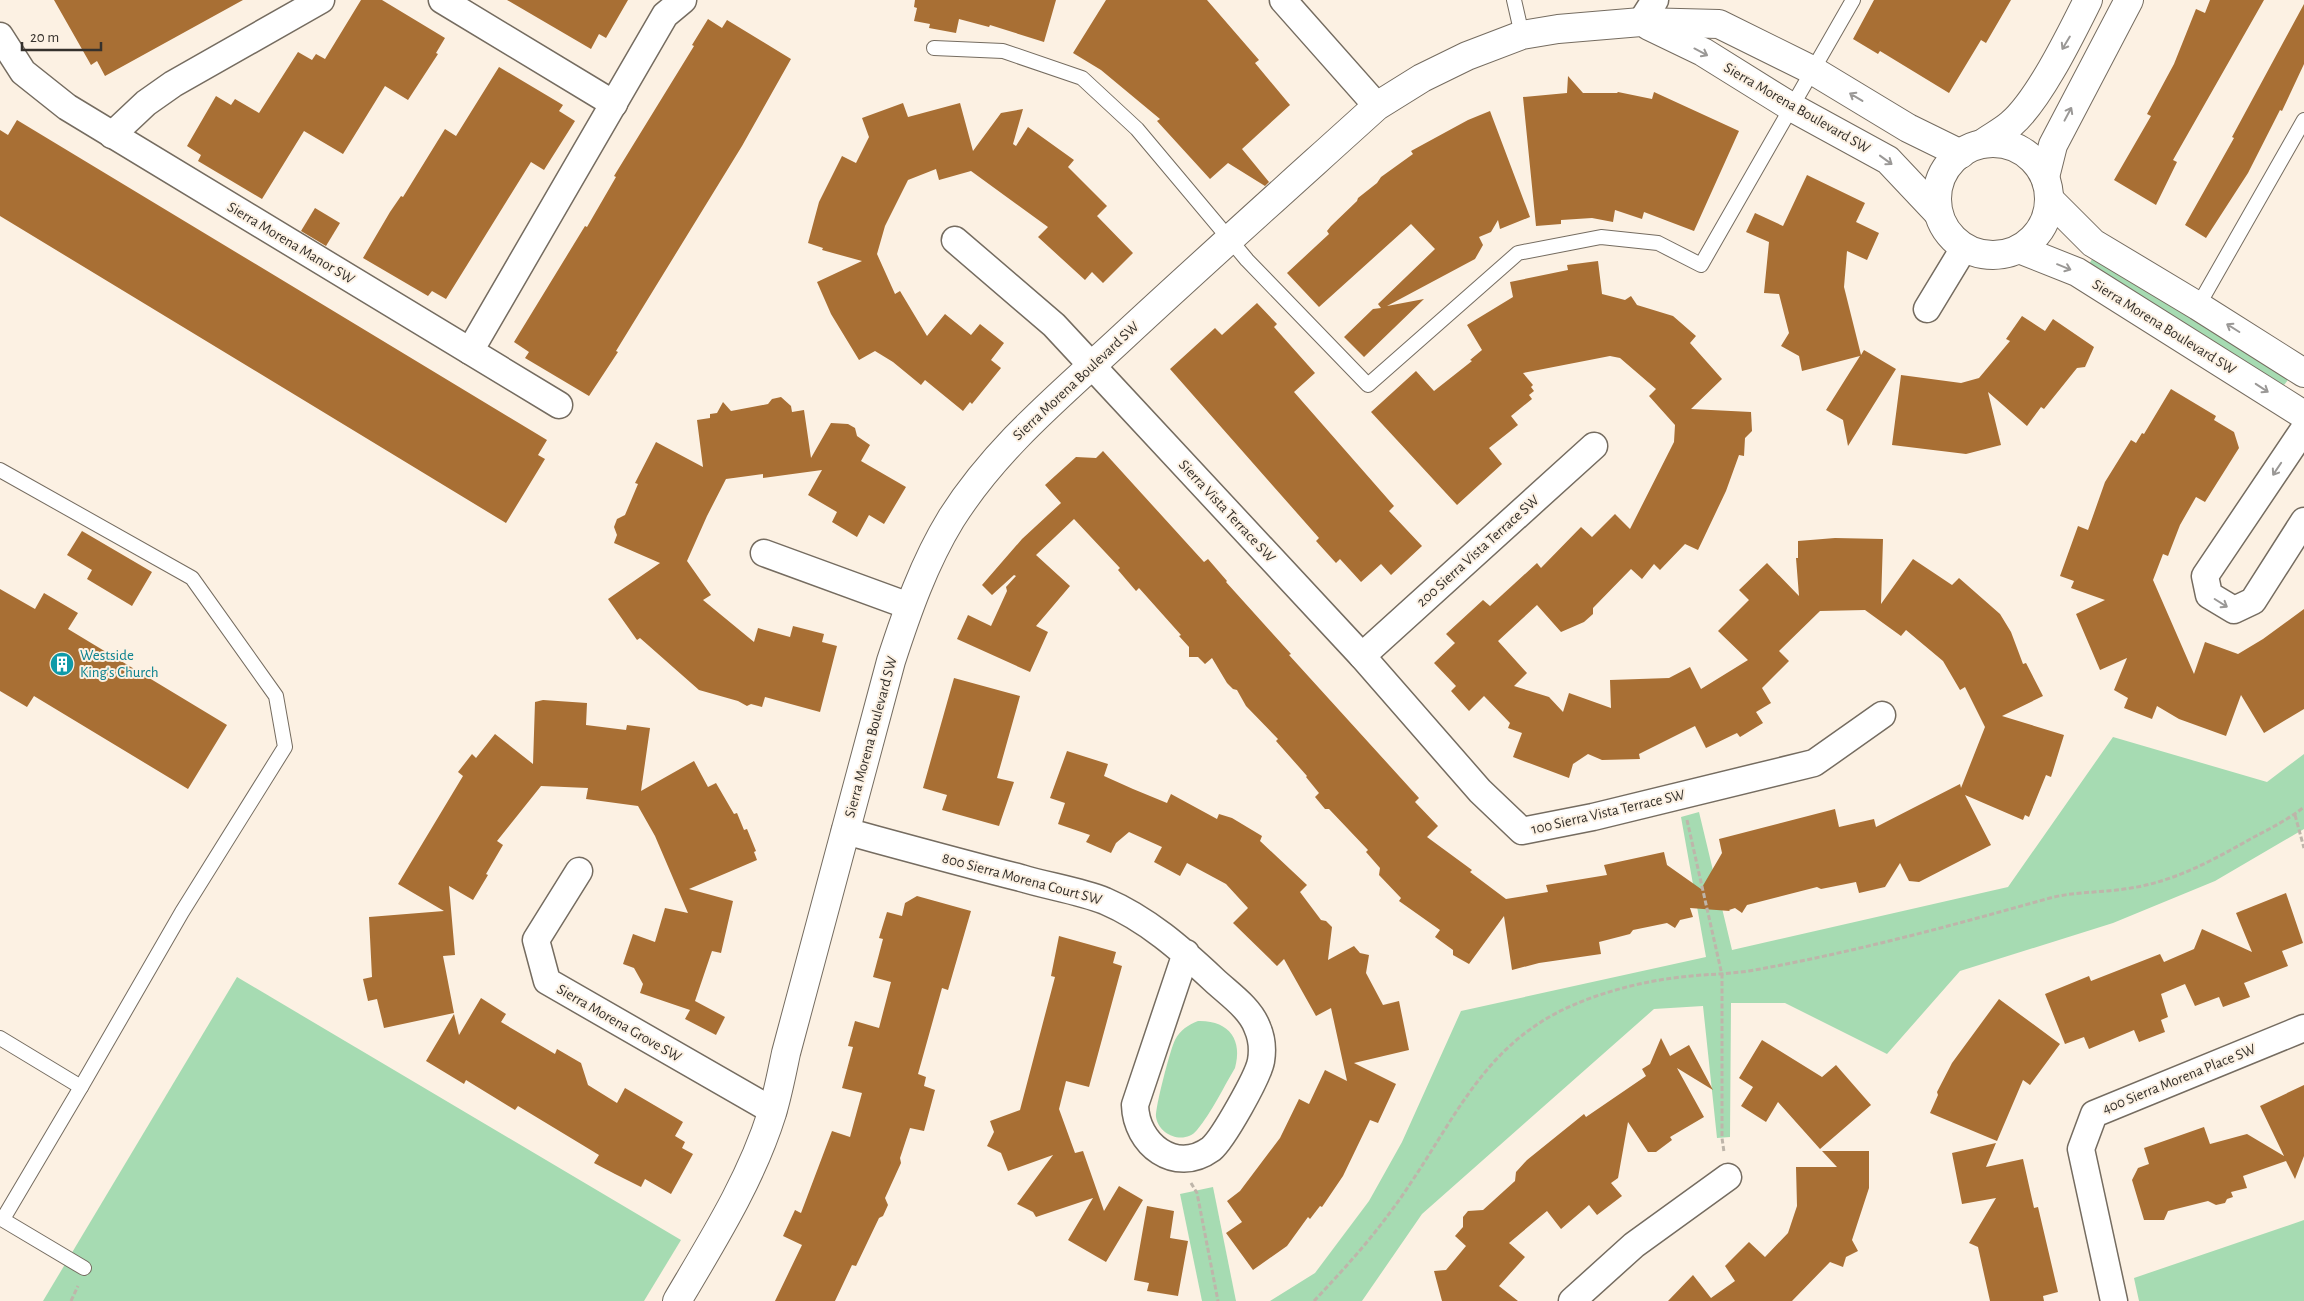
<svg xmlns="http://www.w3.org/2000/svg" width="2304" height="1301" font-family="'Alegreya Sans',sans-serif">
  <rect width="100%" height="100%" fill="#fcf1e3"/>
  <g fill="#a6dbb2">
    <path d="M2095,254L2286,373L2288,380L2284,385L2277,381L2088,266Z"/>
    <path d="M2113,737L2267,782L2304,754V829L2215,881L2113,923L1960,971L1887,1054L1785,1003H1731L1730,1137L1717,1138L1703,1006L1654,1009L1422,1214L1362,1301H1270L1315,1273L1369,1201L1402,1142L1461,1011L1706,957L1681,817L1699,812L1732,950L2008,887Z"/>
    <path d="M237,977L681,1240L644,1301H43Z"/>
    <path d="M1198,1021C1229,1020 1243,1040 1235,1068C1223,1088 1212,1112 1197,1130C1185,1145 1159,1136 1156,1117C1155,1108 1170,1050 1175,1040C1180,1030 1188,1025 1198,1021Z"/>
    <path d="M1213,1187L1236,1301H1202L1180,1194Z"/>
    <path d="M2304,1220V1301H2139L2134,1278Z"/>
  </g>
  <g fill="#a86f34">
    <path d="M54,0H243L105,76L97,61L91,65Z"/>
    <path d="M361,0H382L445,38L436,53L438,54L408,100L385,86L343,154L304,131L262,199L198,161L201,155L187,146L216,96L231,105L235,99L259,113L298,52L312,60L316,54L325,59Z"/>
    <path d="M507,0H628L606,38L599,34L591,49Z"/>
    <path d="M915,0H1056L1044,42L990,25L989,27L959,19L956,33L929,28L930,24L914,21L917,8L914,7Z"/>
    <path d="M1106,0H1207L1259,60L1255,63L1290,105L1242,149L1269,182L1265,186L1228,163L1210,179L1157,121L1160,119L1101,70L1073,53Z"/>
    <path d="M1874,0H2011L1986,43L1981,40L1949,93L1880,51L1878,54L1853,39Z"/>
    <path d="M2210,0H2264L2173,160L2177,162L2156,205L2114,180L2151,116L2147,114L2174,64L2196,9L2205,13Z"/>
    <path d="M2304,4V64L2282,111L2280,110L2248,173L2206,238L2185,225L2234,138L2232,137Z"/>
    <path d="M708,19L722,28L727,20L791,59L742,146L616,351L618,352L589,396L525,358L529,352L514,342L585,226L587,227L616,177L614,176L694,46L692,45Z"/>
    <path d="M499,67L563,105L559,111L575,121L544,170L531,162L446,299L432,291L428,296L363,258L390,212L401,196L403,197L445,129L456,136Z"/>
    <path d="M1568,76L1583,93H1617L1618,92L1652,99L1654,92L1739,131L1694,231L1644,212L1642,219L1615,210L1613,222L1592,218L1561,220V224L1536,226L1523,97L1567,93Z"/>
    <path d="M903,103L908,117L960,103L973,151L1001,113L1023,109L1013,144L1016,146L1028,127L1074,160L1068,167L1107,206L1097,216L1133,253L1103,283L1092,272L1085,280L1038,237L1048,227L971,171L939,180L936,169L908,180L885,226L877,254L895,294L900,291L927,336L945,314L971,335L980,324L1004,343L991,360L1001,368L972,404L970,402L963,411L925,380L921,385L893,362L875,351L859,360L831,314L817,282L862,261L822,250L823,248L808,243L819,202L842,156L856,163L869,137L862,118Z"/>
    <path d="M1490,111L1530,217L1500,229L1498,220L1491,232L1479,237L1483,245L1475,259L1387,306L1424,299L1364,357L1344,337L1373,309L1381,308L1378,304L1435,249L1411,224L1319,307L1287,273L1329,234L1327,231L1331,226L1357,201L1358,198L1377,183L1381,177L1413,154L1411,151L1468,120Z"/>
    <path d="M17,120L547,440L538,455L545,459L506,523L0,216V130L8,135Z"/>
    <path d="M1807,175L1865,203L1856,222L1879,233L1867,260L1847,251L1844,287L1861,355L1864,350L1896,369L1848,446L1843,420L1826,410L1860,356L1802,371L1799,356L1781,346L1789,333L1779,294L1764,293L1769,242L1746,232L1755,213L1783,226Z"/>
    <path d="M315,208L340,223L326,246L301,231Z"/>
    <path d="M1598,261L1602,294L1625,300L1631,296L1637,305L1673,316L1696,336L1690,343L1722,379L1691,409L1751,412L1752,431L1745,438L1744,456L1739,455L1726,491L1698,550L1685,544L1660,570L1654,564L1642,579L1631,569L1593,608V614L1584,622L1561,632L1537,605L1498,641L1527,673L1514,686L1549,697L1563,712L1569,693L1611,708L1610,680L1669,678L1690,667L1701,689L1748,660L1718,631L1749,600L1739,590L1767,563L1799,596L1796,558H1798V541L1835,538L1883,539L1881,604L1913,559L1952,585L1959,578L2000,614L2011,632L2023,664L2026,663L2043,696L2002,716L2064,735L2051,777L2046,775L2029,817L2025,815L2023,820L1965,795L1991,845L1919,882L1909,881L1900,863L1885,887L1859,893L1856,882L1821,889L1817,887L1747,905L1742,913L1735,908L1729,910L1730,911L1690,908L1693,917L1680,920L1675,928L1667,923L1633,930L1630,934L1599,942L1601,954L1539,963L1512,970L1504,916L1469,964L1453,955V950L1435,937L1440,930L1399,901L1401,898L1379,875L1380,868L1366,852L1368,850L1329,809H1325L1315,797L1319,793L1306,777L1307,776L1276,741L1278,739L1246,706L1237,690L1233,689L1227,683L1212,658L1205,664L1198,657H1189V647L1179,636L1181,635L1139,588L1136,591L1118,570L1120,568L1074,519L1036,555L1070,586L1036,626L1048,632L1030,672L957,639L968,615L991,626L1007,591L1006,587L1016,576L1014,575L992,595L982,585L1022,539L1061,503L1045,485L1076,457L1096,458L1103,451L1204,562L1208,559L1227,581L1226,582L1291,654L1289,655L1419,798L1415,802L1438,826L1427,837L1472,870L1470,872L1506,899L1548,892L1546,885L1607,875L1604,865L1664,852L1667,865L1701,889L1722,853L1719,839L1835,809L1839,827L1874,819L1876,827L1960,784L1961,788L1985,727L1965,687L1960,690L1943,661L1906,630L1901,636L1865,610L1820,611L1779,651L1789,661L1762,688L1771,703L1756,712L1763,723L1740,737L1737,733L1706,748L1695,726L1639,754L1640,759L1602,760L1588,754L1573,764L1569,778L1513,757L1522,733L1508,728L1510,723L1484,696L1469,711L1451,691L1456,686L1434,663L1455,643L1446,634L1483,600L1490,606L1537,563L1541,568L1581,527L1592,537L1615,514L1630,529L1674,442L1675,425L1649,396L1656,389L1620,358L1610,356L1523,373L1533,385L1531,387L1534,391L1529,395L1532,399L1511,416L1518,425L1489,448L1502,464L1457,505L1371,412L1416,371L1434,391L1472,361L1470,360L1482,350L1467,325L1513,297L1510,282L1568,270L1567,265Z"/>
    <path d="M1257,303L1277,324L1274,327L1315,373L1294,392L1394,506L1389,511L1422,546L1391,575L1381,564L1361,582L1340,559L1336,563L1316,541L1319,538L1170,369L1215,328L1222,335Z"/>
    <path d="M2022,316L2045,331L2053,319L2094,347L2085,367L2077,368L2044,409L2041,407L2027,426L1988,392L2001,445L1966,454L1892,445L1901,375L1961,383L1979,378L2010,341L2006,339Z"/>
    <path d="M2171,389L2216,416L2214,420L2234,432L2239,448L2205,502L2196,497L2180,525L2168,556L2163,554L2153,580L2194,674L2205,642L2238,654L2263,639L2304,609V709L2264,733L2241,695L2226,736L2179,719L2157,706L2152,719L2124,708L2128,698L2114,690L2127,658L2100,670L2076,614L2105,600L2071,588L2074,581L2060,576L2078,526L2088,530L2105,482L2131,440L2136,443L2142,433L2144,434Z"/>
    <path d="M781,397L791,406L792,412L804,410L811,458L831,423L848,424L855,428L857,436L870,445L861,461L906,487L884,524L869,515L857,537L832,522L837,512L808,495L822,470L763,478V474L726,479L707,516L687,561L711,595L703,600L754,642L758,628L790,637L793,626L824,634L822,642L837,646L820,712L765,697L762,707L751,704L747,706L738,701L699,690L640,638L637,640L608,599L660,563L614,543L617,535L614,527L617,519L625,515L638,484L635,483L656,442L703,467L697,420L710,418V414L717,413L723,402L731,411L768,404L772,399Z"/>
    <path d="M82,531L152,572L132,606L87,579L92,570L67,555Z"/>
    <path d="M0,589L35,609L44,593L78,613L68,629L227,725L188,789L34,696L27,707L0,691Z"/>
    <path d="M954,678L1020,696L997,778L1014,782L999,826L942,810L947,795L923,788Z"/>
    <path d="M543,700L587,703L586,725L626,730L627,725L650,728L641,791L694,761L708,787L716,783L734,814L737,813L744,830L747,829L756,851L754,852L757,860L689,889L733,901L721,953L712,951L695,1001L725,1017L716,1035L685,1019L690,1010L640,993L643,984L634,968L623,964L633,934L655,942L665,908L688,913L655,836L638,806L586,799L588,788L541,786L497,841L503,845L486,874L488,875L473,900L449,886L455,955L443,956L454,1013L384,1028L377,999L368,1001L363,979L372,977L369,917L444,911L398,884L463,776L458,772L472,754L476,758L495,734L533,764L535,702Z"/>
    <path d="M1067,751L1108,764L1104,776L1133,789L1167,803L1171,794L1217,819L1219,814L1232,818L1262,836L1260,841L1307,885L1300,892L1321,920L1326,921L1332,927L1328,960L1354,946L1360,953L1369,955L1366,973L1383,1005L1399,1001L1409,1050L1354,1063L1396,1084L1378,1123L1370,1120L1343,1176L1322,1207L1320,1206L1310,1219L1308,1217L1287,1246L1253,1270L1226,1233L1242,1222L1227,1201L1240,1191L1280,1138L1299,1099L1309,1104L1325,1070L1347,1081L1331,1008L1316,1016L1284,959L1277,966L1233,923L1248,908L1226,884L1187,863L1180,876L1154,862L1162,847L1129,832L1116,843L1111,853L1086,842L1090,835L1058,824L1065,803L1050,798Z"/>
    <path d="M2286,893L2303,943L2282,951L2288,966L2244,983L2250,997L2223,1007L2219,997L2195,1006L2185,984L2161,994L2168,1017L2161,1020L2165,1032L2139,1042L2134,1030L2089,1049L2084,1037L2065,1044L2045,994L2089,976L2091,981L2160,954L2164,962L2194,949L2202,929L2252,952L2236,913Z"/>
    <path d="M917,896L971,911L948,990L942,988L918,1074L926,1077L924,1086L935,1090L924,1131L910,1128L900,1158L901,1163L885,1198L888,1205L883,1216L879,1218L856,1266L852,1265L835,1301H775L802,1245L783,1236L795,1210L801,1213L832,1131L850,1137L862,1093L842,1088L853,1047L848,1046L855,1021L879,1028L891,982L873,977L883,939L879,938L887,912L902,916L905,903Z"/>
    <path d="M1059,936L1116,952L1113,963L1122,966L1089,1087L1066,1081L1059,1109L1075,1153L1083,1151L1104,1211L1119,1186L1143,1200L1106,1262L1068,1240L1093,1198L1036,1217L1033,1212L1017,1204L1053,1155L1008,1171L1001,1153L987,1146L994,1132L990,1121L1020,1110L1055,977L1051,976Z"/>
    <path d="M481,998L506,1014L501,1022L555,1054L557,1049L581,1063L588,1085L617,1103L625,1088L683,1122L675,1136L685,1142L682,1148L693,1154L671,1194L645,1179L641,1187L615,1174L594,1163L599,1155L518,1106L515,1110L466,1080L464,1084L426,1061L454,1014L459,1035Z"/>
    <path d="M1999,999L2060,1044L2030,1085L2023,1080L1997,1141L1930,1113L1938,1095L1937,1092L1952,1063Z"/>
    <path d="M1661,1038L1670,1056L1689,1045L1713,1090L1677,1068L1704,1117L1670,1137L1672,1140L1656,1152H1648L1628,1122L1618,1178L1611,1183L1622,1196L1597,1215L1589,1205L1561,1229L1547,1211L1509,1243L1525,1257L1499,1286L1518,1301H1442L1434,1271L1446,1270L1466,1246L1455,1236L1463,1227V1217L1468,1211L1483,1210L1515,1181L1516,1172L1527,1160L1584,1114L1586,1117L1646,1076L1642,1069L1650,1064Z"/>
    <path d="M1762,1040L1822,1077L1836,1065L1871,1105L1820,1149L1778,1102L1766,1122L1741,1106L1753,1087L1739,1078Z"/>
    <path d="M2304,1085V1156L2295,1179L2286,1161L2243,1176L2247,1188L2231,1192L2233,1197L2227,1199L2225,1203L2216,1205L2208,1201L2168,1211L2164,1220H2144L2132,1180L2138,1168L2149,1164L2144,1148L2204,1127L2210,1144L2247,1134L2284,1156L2260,1106Z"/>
    <path d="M1996,1143L1986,1167L2023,1159L2034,1208L2038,1207L2058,1292L2043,1296L2044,1301H1990L1978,1247L1969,1243L1996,1198L1962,1204L1952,1153Z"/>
    <path d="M1822,1151H1869V1188L1852,1240L1858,1251L1846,1257L1843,1267L1830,1262L1792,1301H1668L1693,1275L1711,1298L1735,1281L1725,1266L1749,1242L1765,1257L1788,1233L1797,1206L1796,1167H1837Z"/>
    <path d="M1147,1206L1174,1211L1170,1238L1188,1241L1178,1296L1147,1291L1149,1283L1134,1280Z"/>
  </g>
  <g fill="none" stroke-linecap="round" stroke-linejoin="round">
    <g stroke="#756c60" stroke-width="16">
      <g id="service">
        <path d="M1514,0L1522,35"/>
        <path d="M934,48L1003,51L1082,78L1137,129L1247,260L1368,385L1518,253L1601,237L1658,243L1701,265L1853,0"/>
        <path d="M2198,306L2304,120"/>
        <path d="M0,470L192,578L276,696L285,747L182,912L81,1087"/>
        <path d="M0,1038L81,1087L3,1219"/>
        <path d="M0,1218L84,1268"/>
      </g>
    </g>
    <g stroke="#756c60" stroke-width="29">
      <g id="minor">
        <path d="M442,0L614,104"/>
        <path d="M1283,0L1377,106"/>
        <path d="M1641,22L1655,0"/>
        <path d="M0,36L23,72L67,107L559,405"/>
        <path d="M112,135L146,103L173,84L321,0"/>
        <path d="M955,240L1054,325L1362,656L1480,791L1522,831L1593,817L1814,763L1882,715"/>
        <path d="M1927,309L1964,248"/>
        <path d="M470,351L665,15L683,0"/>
        <path d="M2304,429L2205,576L2209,595L2234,610L2253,601L2304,521"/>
        <path d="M764,553L909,606"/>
        <path d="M1362,656L1594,446"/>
        <path d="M845,831C904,847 962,863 1021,878C1047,886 1080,891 1105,901C1147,919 1181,949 1214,980C1229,994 1250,1008 1257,1027C1262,1038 1263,1049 1261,1061C1258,1077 1223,1139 1211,1149C1175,1175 1136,1144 1135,1105L1186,953"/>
        <path d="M579,871L536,940L547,981L773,1111"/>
        <path d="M1572,1301L1634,1245L1728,1177"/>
        <path d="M2114,1301L2081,1149L2094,1114L2304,1028"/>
      </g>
    </g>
    <g stroke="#756c60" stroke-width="30">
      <g id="tertiary">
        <path d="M1649,26L1703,52L1793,108L1888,160L1938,213"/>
        <circle cx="1993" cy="199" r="56"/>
        <path d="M1982,144C1991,137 2002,132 2011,124C2039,100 2071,34 2088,0"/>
        <path d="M2045,177L2053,145L2129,0"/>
        <path d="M2050,200L2093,243L2198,306L2304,373"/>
        <path d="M2019,249L2077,272L2304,415"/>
        <path d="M677,1301C713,1240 751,1180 772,1113C778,1093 782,1072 786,1053L891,661C907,612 924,563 951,519C997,446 1063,393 1125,335C1208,258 1293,182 1377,106L1422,78L1467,56L1522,35L1558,29L1641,22L1719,24L1812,70L1908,128L1961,154"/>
      </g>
    </g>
    <g stroke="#beb5aa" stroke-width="3" stroke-dasharray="5 2.5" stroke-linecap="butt">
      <path d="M2295,815L2304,848"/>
      <path d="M1687,820L1722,975V1138L1724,1152"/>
      <path d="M1191,1183L1197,1193L1218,1301"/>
      <path d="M71,1301L78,1286"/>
      <path d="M1314,1301C1349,1264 1382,1227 1410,1184C1450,1125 1479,1061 1541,1022C1581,996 1643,980 1691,976C1711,974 1729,974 1749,971C1851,953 1950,926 2050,898C2076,891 2104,893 2131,888C2176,881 2215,859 2254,837C2271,828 2289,819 2304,807"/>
    </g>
    <use href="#service" stroke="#fff" stroke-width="14"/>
    <use href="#minor" stroke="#fff" stroke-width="26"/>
    <use href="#tertiary" stroke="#fff" stroke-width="28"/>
  </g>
  <defs><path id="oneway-shaft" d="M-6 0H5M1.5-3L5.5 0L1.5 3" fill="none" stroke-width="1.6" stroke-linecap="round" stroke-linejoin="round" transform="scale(1.25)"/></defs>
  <g stroke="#9a9896">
    <use href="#oneway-shaft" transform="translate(2066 43) rotate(121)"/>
    <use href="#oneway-shaft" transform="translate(1701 52) rotate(28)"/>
    <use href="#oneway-shaft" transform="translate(1856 97) rotate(-149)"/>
    <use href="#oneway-shaft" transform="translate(2068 114) rotate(-62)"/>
    <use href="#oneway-shaft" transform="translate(1886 160) rotate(36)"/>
    <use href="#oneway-shaft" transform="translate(2064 267) rotate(22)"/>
    <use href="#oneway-shaft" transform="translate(2233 328) rotate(-148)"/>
    <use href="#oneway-shaft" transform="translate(2262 388) rotate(33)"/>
    <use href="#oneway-shaft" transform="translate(2277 469) rotate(124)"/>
    <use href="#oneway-shaft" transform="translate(2221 603) rotate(32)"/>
  </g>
  <defs>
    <g id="building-disc" transform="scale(1.25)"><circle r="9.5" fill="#0f9aa8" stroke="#fcf1e3"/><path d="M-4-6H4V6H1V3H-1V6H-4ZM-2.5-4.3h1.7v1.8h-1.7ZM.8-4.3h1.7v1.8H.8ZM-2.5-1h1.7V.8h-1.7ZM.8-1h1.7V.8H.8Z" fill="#fff"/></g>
  </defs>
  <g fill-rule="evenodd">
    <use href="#building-disc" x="62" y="664"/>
  </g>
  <g text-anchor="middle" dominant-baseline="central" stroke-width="4" stroke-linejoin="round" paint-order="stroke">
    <g font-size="15" fill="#35312c" stroke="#fcf1e3">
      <text transform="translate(1797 108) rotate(30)">Sierra Morena Boulevard SW</text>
      <text transform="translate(291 243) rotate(31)">Sierra Morena Manor SW</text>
      <text transform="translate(2164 327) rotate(32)">Sierra Morena Boulevard SW</text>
      <text transform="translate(1076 381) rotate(-43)">Sierra Morena Boulevard SW</text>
      <text transform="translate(1227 511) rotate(47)">Sierra Vista Terrace SW</text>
      <text transform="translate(1478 551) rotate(-42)">200 Sierra Vista Terrace SW</text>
      <text transform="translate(871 737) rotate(-75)">Sierra Morena Boulevard SW</text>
      <text transform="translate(1608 812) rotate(-13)">100 Sierra Vista Terrace SW</text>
      <text transform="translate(1022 879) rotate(15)">800 Sierra Morena Court SW</text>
      <text transform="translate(619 1023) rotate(30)">Sierra Morena Grove SW</text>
      <text transform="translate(2179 1079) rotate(-22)">400 Sierra Morena Place SW</text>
    </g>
    <g font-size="15" fill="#0d838f" stroke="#fcf1e3" text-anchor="start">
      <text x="80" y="655">Westside<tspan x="80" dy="17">King's Church</tspan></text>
    </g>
  </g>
  <path d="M22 42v8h79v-8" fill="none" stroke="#35312c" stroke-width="2.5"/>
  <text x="30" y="42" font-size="15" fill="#35312c" stroke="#fcf1e3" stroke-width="4" paint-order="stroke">20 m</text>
</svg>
